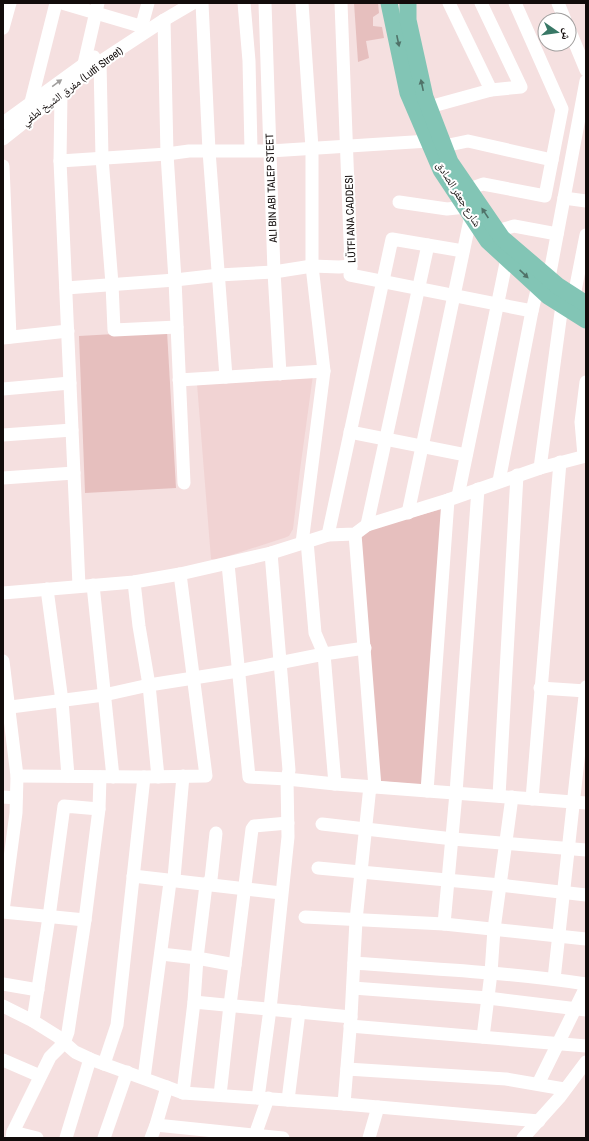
<svg xmlns="http://www.w3.org/2000/svg" width="589" height="1141" font-family="'Archivo Narrow','Noto Naskh Arabic',sans-serif">
  <rect width="100%" height="100%" fill="#f5e0e0"/>
  <path fill="#f1d3d3" d="M313,375L300,470L293,529L289,536L284,538L216,560L211,559L197,384Z"/>
  <g fill="#e6bfbe">
    <path d="M354,3H378L379,13L373,17V26L382,27L384,38L366,41L369,58L358,62Z"/>
    <path d="M167,331L176,488L85,493L79,336Z"/>
    <path d="M442,509L423,785L379,781L355,533Z"/>
  </g>
  <g fill="none" stroke-linecap="round" stroke-linejoin="round">
    <g stroke="#fff" stroke-width="13">
      <path d="M62,3L140,26"/>
      <path d="M202,3L209,151L226,377"/>
      <path d="M244,3L249,61L251,150"/>
      <path d="M265,3L274,272L280,374"/>
      <path d="M302,3L312,148V266L324,371L302,543"/>
      <path d="M341,3L351,266L350,275L532,311"/>
      <path d="M481,3L521,87L491,90"/>
      <path d="M558,3L565,20"/>
      <path d="M164,20L167,154L175,280L184,483"/>
      <path d="M142,25L148,3"/>
      <path d="M3,28L10,3"/>
      <path d="M569,29L586,70"/>
      <path d="M100,62L102,158L112,284L114,330L177,327"/>
      <path d="M84,64L98,3"/>
      <path d="M61,94L60,161L79,586"/>
      <path d="M31,102L56,3"/>
      <path d="M429,107L491,90L449,3"/>
      <path d="M3,123L94,57"/>
      <path d="M3,139L100,62L164,20L193,3"/>
      <path d="M444,146L468,141L552,160"/>
      <path d="M60,161L167,154L189,151H270L429,141"/>
      <path d="M3,166L10,337"/>
      <path d="M469,189L483,184L545,196L562,109L515,3"/>
      <path d="M564,198L586,201"/>
      <path d="M399,202L447,209L466,207"/>
      <path d="M497,231L514,226L557,234"/>
      <path d="M549,278L586,81"/>
      <path d="M66,288L175,280L219,275L274,272L312,266L339,267L351,266"/>
      <path d="M574,296L586,235"/>
      <path d="M3,338L68,331"/>
      <path d="M179,380L324,371"/>
      <path d="M3,389L70,383"/>
      <path d="M350,432L466,455"/>
      <path d="M3,435L72,430"/>
      <path d="M584,456L581,422L586,382"/>
      <path d="M540,468L562,305"/>
      <path d="M3,478L74,473"/>
      <path d="M499,481L532,311L538,286"/>
      <path d="M458,496L507,258"/>
      <path d="M408,513L471,215"/>
      <path d="M367,525L428,245"/>
      <path d="M355,534L375,787"/>
      <path d="M328,535L392,239L463,251"/>
      <path d="M307,541L315,633L324,654L335,784"/>
      <path d="M228,564L249,777L287,779L335,784L586,803"/>
      <path d="M134,582L139,626L149,685L158,777"/>
      <path d="M93,585L113,777"/>
      <path d="M47,589L62,701L68,776"/>
      <path d="M3,593L134,582L180,574L271,553L328,535L355,534L367,525L448,500L540,468L586,456"/>
      <path d="M3,661L17,776L16,813L3,911"/>
      <path d="M540,688L586,691"/>
      <path d="M3,708L104,695L149,685L238,671L324,654L365,648"/>
      <path d="M17,776L144,777L206,776L180,574"/>
      <path d="M427,791L448,500"/>
      <path d="M499,796L517,475"/>
      <path d="M3,797L16,798"/>
      <path d="M532,799L560,462"/>
      <path d="M322,824L453,839L586,850"/>
      <path d="M318,868L500,885L586,895"/>
      <path d="M133,876L281,893"/>
      <path d="M3,912L85,920"/>
      <path d="M305,917L444,924L586,939"/>
      <path d="M444,924L456,793L478,489"/>
      <path d="M161,954L197,958L235,965"/>
      <path d="M354,963C431,969 509,972 586,984"/>
      <path d="M554,979L586,687"/>
      <path d="M3,984L38,990"/>
      <path d="M353,988L488,998L586,1010"/>
      <path d="M194,1002L197,958L206,885L211,879L216,833"/>
      <path d="M3,1006L33,1021L57,1036L75,1052L90,1059L167,1087"/>
      <path d="M351,1017L356,920L370,786"/>
      <path d="M33,1021L49,917L64,806L99,809"/>
      <path d="M350,1026L586,1046"/>
      <path d="M483,1037L491,973L494,929L512,797"/>
      <path d="M3,1060L40,1076"/>
      <path d="M104,1064L117,1025L144,777"/>
      <path d="M347,1069L506,1079L564,1089"/>
      <path d="M144,1078L170,882L174,878L183,776"/>
      <path d="M538,1084L586,987"/>
      <path d="M183,1093L194,1002L351,1017L344,1104"/>
      <path d="M220,1095L230,1005L252,829L254,826L288,823"/>
      <path d="M258,1098L270,1009L288,837L287,779L289,770L271,553"/>
      <path d="M288,1100L299,1012"/>
      <path d="M156,1125L283,1138"/>
      <path d="M13,1132L37,1138"/>
      <path d="M12,1138L13,1132L50,1057L64,1043L68,1032L85,920L99,809L100,777"/>
      <path d="M66,1138L90,1059"/>
      <path d="M104,1138L127,1072"/>
      <path d="M151,1138L156,1125L167,1087L183,1093L344,1104L539,1121"/>
      <path d="M254,1138L268,1098"/>
      <path d="M369,1138L378,1107"/>
      <path d="M523,1138L559,1098L586,1062"/>
    </g>
    <g stroke="#82c5b5" stroke-width="17">
      <path d="M389,3L408,93L441,170L488,241L548,296L586,320"/>
      <path d="M408,3V20L425,97L450,162L502,238L558,286L586,304"/>
    </g>
  </g>
  <defs><path id="oneway-solid" d="M-6-.8H1V-3.2L6.5 0L1 3.2V.8H-6Z"/></defs>
  <g fill="#507268">
    <use href="#oneway-solid" transform="translate(398 41) rotate(78)"/>
    <use href="#oneway-solid" transform="translate(422 85) rotate(-102)"/>
    <use href="#oneway-solid" transform="translate(485 213) rotate(-124)"/>
    <use href="#oneway-solid" transform="translate(524 274) rotate(43)"/>
  </g>
  <use fill="#a09e9d" href="#oneway-solid" transform="translate(57 83) rotate(-36)"/>
  <g text-anchor="middle" dominant-baseline="central" stroke-width="4" stroke-linejoin="round" paint-order="stroke">
    <g font-size="11" fill="#120c0b" stroke="#fff">
      <text transform="translate(72 86) rotate(-37)">مفرق الشيخ لطفي (Lutfi Street)</text>
      <text transform="translate(271 188) rotate(-92)">ALI BIN ABI TALEP STEET</text>
      <text transform="translate(459 194) rotate(58)">شارع جعفر الصادق</text>
      <text transform="translate(350 219) rotate(-92)">LÜTFI ANA CADDESI</text>
    </g>
  </g>
  <rect width="589" height="1141" fill="none" stroke="#120c0b" stroke-width="8"/>
  <g transform="translate(557 32) rotate(103)"><circle r="19" fill="#ffffff" stroke="#a09e9d"/>
  <path d="M0-3L7 15L0 10L-7 15Z" fill="#387866"/>
  <text y="-6" font-size="11" font-weight="bold" text-anchor="middle" fill="#120c0b">ش</text>
  </g>
</svg>
